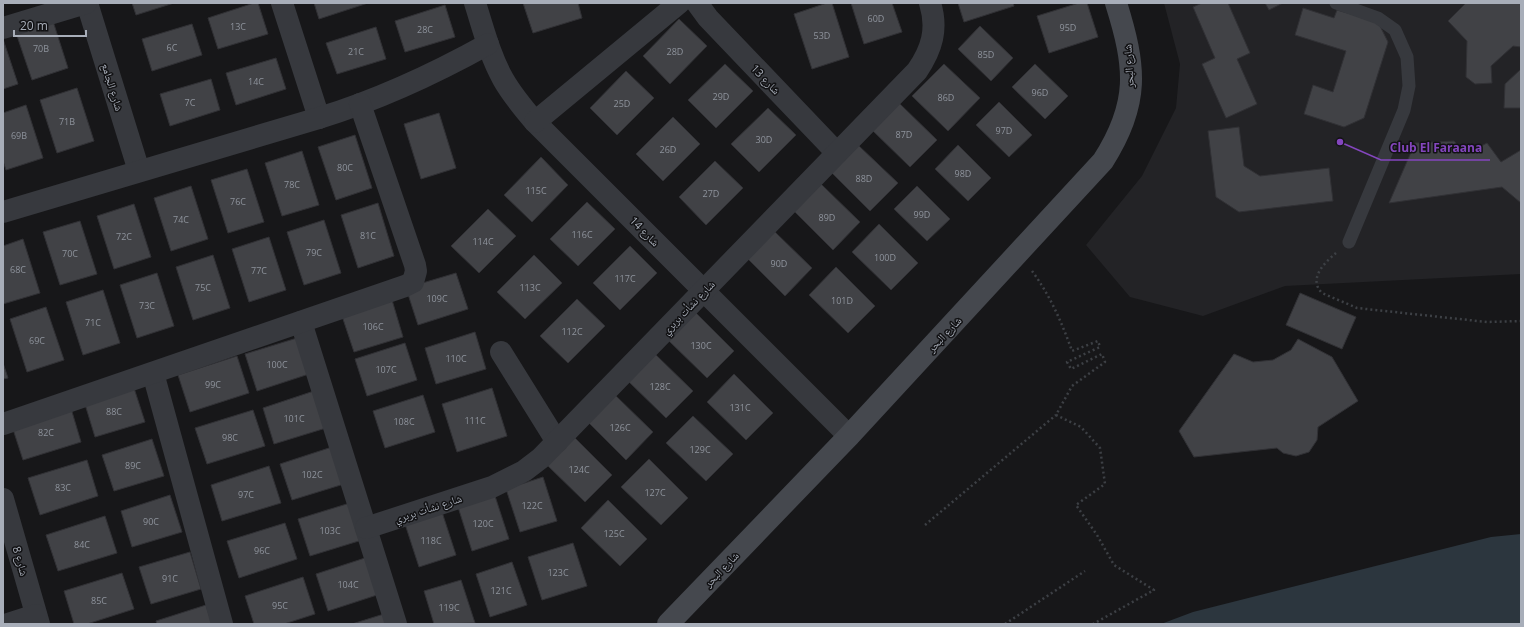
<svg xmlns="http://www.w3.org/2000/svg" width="1524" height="627" font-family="'Open Sans','Noto Naskh Arabic',sans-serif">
  <rect width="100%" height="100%" fill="#171719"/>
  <path fill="#232326" d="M1164,3H1521V274L1285,286L1203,316L1130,297L1086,245L1142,176L1176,108L1180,64Z"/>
  <path fill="#2c363e" d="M1521,534V624H1161L1193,612L1491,537Z"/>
  <g fill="#414246" stroke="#313135">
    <path d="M132,3H174L136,15Z"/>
    <path d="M254,3H258L268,34L218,49L208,18Z"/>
    <path d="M314,3H368L319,19Z"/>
    <path d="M523,3H578L582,18L533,33Z"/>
    <path d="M827,3H832L849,57L812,69L794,14Z"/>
    <path d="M851,3H892L902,32L864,44Z"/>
    <path d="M958,3H1013L1014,6L964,22Z"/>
    <path d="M1079,3H1087L1098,37L1049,53L1037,16Z"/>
    <path d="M1202,3H1228L1250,53L1237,59L1257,104L1226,118L1202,64L1215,58L1193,7Z"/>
    <path d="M1265,3H1283L1269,10Z"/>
    <path d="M1466,3H1521V47L1513,46L1491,66L1492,83L1475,84L1466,77L1467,41L1448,21Z"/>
    <path d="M445,5L455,37L405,52L395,21Z"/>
    <path d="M1303,8L1334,18L1337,10L1378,22L1388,42L1364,118L1344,127L1304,114L1313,85L1333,92L1346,51L1295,35Z"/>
    <path d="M51,15L68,68L32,80L14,27Z"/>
    <path d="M679,19L707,46L670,84L643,56Z"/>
    <path d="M192,24L202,55L152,71L142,39Z"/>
    <path d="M980,26L1013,58L991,81L958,49Z"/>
    <path d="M376,27L386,59L337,74L326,43Z"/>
    <path d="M3,39L18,84L3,89Z"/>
    <path d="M276,58L286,89L236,105L226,73Z"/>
    <path d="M725,64L753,91L716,128L688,100Z"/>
    <path d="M944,64L980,98L948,131L912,96Z"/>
    <path d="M1035,64L1068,96L1045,119L1012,87Z"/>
    <path d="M1521,69V108H1504L1505,84Z"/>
    <path d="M626,71L654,98L617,135L590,108Z"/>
    <path d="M211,79L220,110L170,126L160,94Z"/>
    <path d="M77,88L94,141L57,153L40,100Z"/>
    <path d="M898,102L937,140L910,167L871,129Z"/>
    <path d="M999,102L1032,135L1009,157L976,125Z"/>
    <path d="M26,105L43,158L6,170L3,161V113Z"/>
    <path d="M768,108L796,135L759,172L731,144Z"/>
    <path d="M439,113L456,168L421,179L404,124Z"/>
    <path d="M673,117L700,144L663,181L636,154Z"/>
    <path d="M1239,127L1244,166L1260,176L1329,168L1333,201L1239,212L1216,197L1208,131Z"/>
    <path d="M355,135L372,188L336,200L318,147Z"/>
    <path d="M1454,141L1466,154L1487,143L1501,162L1521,150V203L1502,187L1389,203L1415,143Z"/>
    <path d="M858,145L898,183L870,211L831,172Z"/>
    <path d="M958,145L991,178L968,201L935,169Z"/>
    <path d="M302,151L319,205L282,216L265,163Z"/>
    <path d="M541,157L568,185L532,222L504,195Z"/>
    <path d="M715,161L743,188L706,225L679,197Z"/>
    <path d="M247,169L264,222L228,233L211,180Z"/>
    <path d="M821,184L860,222L833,250L794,211Z"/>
    <path d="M191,186L208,239L171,251L154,198Z"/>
    <path d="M917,186L950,219L927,241L894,209Z"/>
    <path d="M587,202L615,229L578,266L550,239Z"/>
    <path d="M378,203L394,256L358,268L341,215Z"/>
    <path d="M134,204L151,257L114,269L97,216Z"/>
    <path d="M488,209L516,236L479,273L451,246Z"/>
    <path d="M324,220L341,273L304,285L287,232Z"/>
    <path d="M80,221L97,274L60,285L43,232Z"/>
    <path d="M879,224L918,263L891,290L852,252Z"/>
    <path d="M773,230L812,268L785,296L746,257Z"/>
    <path d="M269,237L286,290L249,302L232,249Z"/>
    <path d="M23,239L40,293L3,304V246Z"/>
    <path d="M630,246L657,273L620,310L593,283Z"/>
    <path d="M213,255L230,308L193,320L176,267Z"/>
    <path d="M534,255L562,283L525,319L497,292Z"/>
    <path d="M836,267L875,306L848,333L809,295Z"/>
    <path d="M157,273L174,326L137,338L120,285Z"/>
    <path d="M456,273L468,309L418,325L406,288Z"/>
    <path d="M103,290L120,343L83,355L66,302Z"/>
    <path d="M1300,293L1356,317L1342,349L1286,325Z"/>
    <path d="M577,299L605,326L568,363L540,336Z"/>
    <path d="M392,300L403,337L354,352L342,316Z"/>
    <path d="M46,307L64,360L27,372L10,319Z"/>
    <path d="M695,312L734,351L707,378L668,340Z"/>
    <path d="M475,332L486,369L436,384L425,348Z"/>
    <path d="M297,338L309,374L257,391L245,354Z"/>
    <path d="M1298,339L1332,357L1358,401L1318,427L1317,440L1309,452L1296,456L1283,453L1277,448L1194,457L1179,431L1234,354L1253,362L1273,360L1291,350Z"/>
    <path d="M405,343L417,380L367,396L355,359Z"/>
    <path d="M654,353L693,391L666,418L627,380Z"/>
    <path d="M237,356L249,393L190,412L178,375Z"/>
    <path d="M3,363L8,378L3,379Z"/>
    <path d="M734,374L773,413L746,440L707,402Z"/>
    <path d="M133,385L145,422L95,437L84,401Z"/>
    <path d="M492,388L507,436L457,452L442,404Z"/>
    <path d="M314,391L326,428L274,444L263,408Z"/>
    <path d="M614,394L653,432L626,460L587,421Z"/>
    <path d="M423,395L435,432L385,448L373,411Z"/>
    <path d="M70,405L81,442L23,460L11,423Z"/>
    <path d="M253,410L265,446L207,464L195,428Z"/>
    <path d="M693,416L733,454L706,481L666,443Z"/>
    <path d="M573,436L612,475L585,502L546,464Z"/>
    <path d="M152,439L164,476L114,491L102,455Z"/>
    <path d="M332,447L344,484L292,500L280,464Z"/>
    <path d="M649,459L688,498L661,525L621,487Z"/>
    <path d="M87,460L98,496L40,515L28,478Z"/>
    <path d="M269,466L281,503L222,521L211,485Z"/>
    <path d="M543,477L557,521L520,532L506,489Z"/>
    <path d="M170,495L182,532L132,547L121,511Z"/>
    <path d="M495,496L509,539L472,551L458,507Z"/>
    <path d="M608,500L647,539L620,566L581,528Z"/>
    <path d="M350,503L362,540L310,556L298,519Z"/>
    <path d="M442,512L456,555L419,567L405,524Z"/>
    <path d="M105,516L117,553L58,571L46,535Z"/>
    <path d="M285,523L297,559L239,578L227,541Z"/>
    <path d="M573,543L587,586L542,600L528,557Z"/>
    <path d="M190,552L201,589L151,604L139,567Z"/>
    <path d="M368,557L380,594L328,611L316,574Z"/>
    <path d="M512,562L527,605L490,617L476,574Z"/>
    <path d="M122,573L134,609L87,624H74L64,591Z"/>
    <path d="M303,577L315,614L284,624H254L245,596Z"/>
    <path d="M461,580L475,623L434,624L424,591Z"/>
    <path d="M206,605L212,624H157L156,621Z"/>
    <path d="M384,614L387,624H352Z"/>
  </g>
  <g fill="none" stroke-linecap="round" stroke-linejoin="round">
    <g stroke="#3d4045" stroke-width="2.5" stroke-dasharray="2 3" stroke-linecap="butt">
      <path d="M1336,253C1324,263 1308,279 1322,293L1357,308L1487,322L1521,321"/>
      <path d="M1032,271C1050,295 1062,323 1072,351L1098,341L1100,347L1067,362L1071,369L1102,354L1105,362L1072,386L1056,415L1081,427L1100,448L1105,484L1076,505L1097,535L1114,565L1154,590L1093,624"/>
      <path d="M925,525L1056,415"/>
      <path d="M1005,624L1085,571"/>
    </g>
    <path stroke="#37393e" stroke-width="13" d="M1336,3L1378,18L1395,30L1407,57L1409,86L1404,110L1349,242"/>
    <g stroke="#37393e" stroke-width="22">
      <path d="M87,3L139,171"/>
      <path d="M282,3L319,118"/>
      <path d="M475,3C483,28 490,56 503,79C512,95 523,108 535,122L849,436"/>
      <path d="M697,3L708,18L837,153"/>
      <path d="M3,28L86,3"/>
      <path d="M535,122L679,3"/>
      <path d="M3,212L319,118C378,100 434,74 488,44"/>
      <path d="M301,322L396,624"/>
      <path d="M501,352L557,442"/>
      <path d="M153,373L222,624"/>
      <path d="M3,424L405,286L413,282L416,271L415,265L360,104"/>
      <path d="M3,499L39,624"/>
      <path d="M366,528L492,487L524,471L541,458L917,71C932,49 938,29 930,3"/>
      <path d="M8,624L36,615"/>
    </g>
    <path stroke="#45484e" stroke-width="22" d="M668,624L849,436L1103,161C1140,103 1136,67 1116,3"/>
  </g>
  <g text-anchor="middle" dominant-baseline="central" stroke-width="3" stroke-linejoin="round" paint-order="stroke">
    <g font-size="9" fill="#8e939c">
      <text x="876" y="18">60D</text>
      <text x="238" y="26">13C</text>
      <text x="1068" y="27">95D</text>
      <text x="425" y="29">28C</text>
      <text x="822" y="35">53D</text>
      <text x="172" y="47">6C</text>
      <text x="41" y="48">70B</text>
      <text x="356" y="51">21C</text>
      <text x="675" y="51">28D</text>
      <text x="986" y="54">85D</text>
      <text x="256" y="81">14C</text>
      <text x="1040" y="92">96D</text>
      <text x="721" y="96">29D</text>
      <text x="946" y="97">86D</text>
      <text x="190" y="102">7C</text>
      <text x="622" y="103">25D</text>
      <text x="67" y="121">71B</text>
      <text x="1004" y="130">97D</text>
      <text x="904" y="134">87D</text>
      <text x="19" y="135">69B</text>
      <text x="764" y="139">30D</text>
      <text x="668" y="149">26D</text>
      <text x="345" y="167">80C</text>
      <text x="963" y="173">98D</text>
      <text x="864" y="178">88D</text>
      <text x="292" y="184">78C</text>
      <text x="536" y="190">115C</text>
      <text x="711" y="193">27D</text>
      <text x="238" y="201">76C</text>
      <text x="922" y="214">99D</text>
      <text x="827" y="217">89D</text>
      <text x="181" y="219">74C</text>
      <text x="582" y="234">116C</text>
      <text x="368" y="235">81C</text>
      <text x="124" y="236">72C</text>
      <text x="483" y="241">114C</text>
      <text x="314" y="252">79C</text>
      <text x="70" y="253">70C</text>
      <text x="885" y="257">100D</text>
      <text x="779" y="263">90D</text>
      <text x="18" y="269">68C</text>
      <text x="259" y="270">77C</text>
      <text x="625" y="278">117C</text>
      <text x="203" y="287">75C</text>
      <text x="530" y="287">113C</text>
      <text x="437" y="298">109C</text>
      <text x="842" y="300">101D</text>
      <text x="147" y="305">73C</text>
      <text x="93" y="322">71C</text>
      <text x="373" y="326">106C</text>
      <text x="572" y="331">112C</text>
      <text x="37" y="340">69C</text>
      <text x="701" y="345">130C</text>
      <text x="456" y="358">110C</text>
      <text x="277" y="364">100C</text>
      <text x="386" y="369">107C</text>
      <text x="213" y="384">99C</text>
      <text x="660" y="386">128C</text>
      <text x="740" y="407">131C</text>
      <text x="114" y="411">88C</text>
      <text x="294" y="418">101C</text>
      <text x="475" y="420">111C</text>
      <text x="404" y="421">108C</text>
      <text x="620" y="427">126C</text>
      <text x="46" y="432">82C</text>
      <text x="230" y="437">98C</text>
      <text x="700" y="449">129C</text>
      <text x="133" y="465">89C</text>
      <text x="579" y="469">124C</text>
      <text x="312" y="474">102C</text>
      <text x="63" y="487">83C</text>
      <text x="655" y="492">127C</text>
      <text x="246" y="494">97C</text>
      <text x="532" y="505">122C</text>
      <text x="151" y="521">90C</text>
      <text x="483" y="523">120C</text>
      <text x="330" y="530">103C</text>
      <text x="614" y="533">125C</text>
      <text x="431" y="540">118C</text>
      <text x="82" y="544">84C</text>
      <text x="262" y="550">96C</text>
      <text x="558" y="572">123C</text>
      <text x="170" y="578">91C</text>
      <text x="348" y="584">104C</text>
      <text x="501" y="590">121C</text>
      <text x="99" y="600">85C</text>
      <text x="280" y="605">95C</text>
      <text x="449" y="607">119C</text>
    </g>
    <g font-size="11" fill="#a8aeb9" stroke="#121214">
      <text transform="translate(1128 66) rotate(-93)">شارع البحر</text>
      <text transform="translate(766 79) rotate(46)">شارع 13</text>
      <text transform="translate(113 87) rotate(73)">شارع الجامع</text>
      <text transform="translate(645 231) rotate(45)">شارع 14</text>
      <text transform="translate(688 307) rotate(-46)">شارع نشأت بربري</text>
      <text transform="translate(944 334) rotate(-47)">شارع البحر</text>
      <text transform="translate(428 508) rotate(-18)">شارع نشأت بربري</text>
      <text transform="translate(21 561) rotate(74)">شارع 8</text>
      <text transform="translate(721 569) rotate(-46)">شارع البحر</text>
    </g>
  </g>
  <path fill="none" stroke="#8446be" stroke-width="1.5" d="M1340 142L1381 160H1490"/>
  <circle fill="#8446be" stroke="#121214" stroke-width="1.5" cx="1340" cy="142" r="4"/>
  <g font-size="12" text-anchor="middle" font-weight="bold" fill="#8446be" stroke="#121214" stroke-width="3" stroke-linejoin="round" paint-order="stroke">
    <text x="1436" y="152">Club El Faraana</text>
  </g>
  <rect width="1524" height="627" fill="none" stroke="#a8aeb9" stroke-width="8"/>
  <path d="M14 30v6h72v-6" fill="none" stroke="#a8aeb9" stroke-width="2"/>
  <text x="20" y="30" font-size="12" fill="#a8aeb9" stroke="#121214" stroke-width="3" paint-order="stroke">20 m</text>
</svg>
